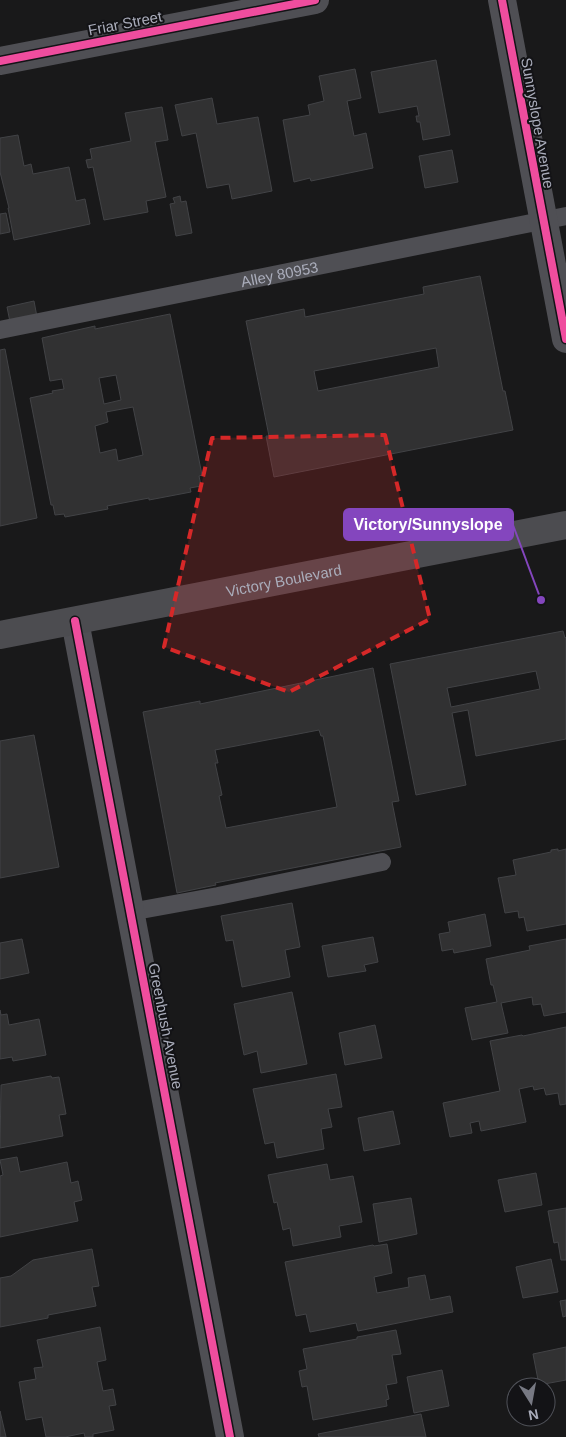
<svg xmlns="http://www.w3.org/2000/svg" width="566" height="1437" font-family="Helvetica,sans-serif">
  <rect width="100%" height="100%" fill="#19191a"/>
  <g fill="#313132" stroke="#424346" fill-rule="evenodd">
    <path d="M436,60L450,135L423,140L420,122H417L416,116H419L417,106L379,113L371,72Z"/>
    <path d="M355,69L361,98L347,101L354,136L366,133L373,168L311,181L310,178L294,182L283,120L310,115L308,105L324,101L319,76Z"/>
    <path d="M212,98L217,124L258,117L272,191L232,199L229,184L207,188L196,133L182,136L175,105Z"/>
    <path d="M162,107L168,140L155,142L166,197L146,201L148,212L104,220L93,167L88,168L86,160L92,159L90,149L131,141L125,113Z"/>
    <path d="M18,135L24,166L31,164L33,174L69,167L76,201L85,199L90,224L14,240L8,208H9L0,172V138Z"/>
    <path d="M452,150L458,182L425,188L419,156Z"/>
    <path d="M180,196L181,202L186,201L192,233L176,236L170,204L175,203L173,198Z"/>
    <path d="M6,213L10,232L0,234V214Z"/>
    <path d="M480,276L503,391H505L513,430L274,477L266,436H269L246,321L304,309L305,317L424,294L423,287ZM436,348L439,367L318,391L314,371Z"/>
    <path d="M34,301L37,317L10,322L7,307Z"/>
    <path d="M170,314L202,475L199,476L201,486L190,488L191,492L149,500V498L107,506L108,509L65,517L64,514L55,515L53,505H51L30,398L53,393L52,391L64,389L62,379L50,381L42,338L95,326V329ZM116,375L121,400L104,404L99,378ZM133,407L143,455L118,461L116,449L100,453L95,426L108,422L106,412Z"/>
    <path d="M5,349L37,518L0,526V350Z"/>
    <path d="M563,631L565,638L566,637V739L476,756L468,710L452,713L466,785L416,795L390,664ZM536,671L540,689L451,707L447,688Z"/>
    <path d="M373,668L399,801L392,802L401,847L215,883L216,885L177,893L143,712L200,701V704ZM319,730L321,736H323L337,807L226,828L219,796L222,795L215,763H218L215,750Z"/>
    <path d="M34,735L59,867L0,878V741Z"/>
    <path d="M558,849V851L566,849V924L527,931L524,917L519,918L518,911L505,913L498,878L516,875L513,860L551,852V850Z"/>
    <path d="M292,903L300,947L285,950L290,977L242,987L233,940L226,941L221,916Z"/>
    <path d="M485,914L491,946L454,953L453,949L442,951L439,934L450,932L448,922Z"/>
    <path d="M373,937L378,962L364,965L366,971L328,977L322,946Z"/>
    <path d="M22,939L29,973L0,979V943Z"/>
    <path d="M566,939V1012L544,1016L541,1004L533,1005L532,997L501,1003L508,1033L472,1040L465,1008L497,1002L493,985H491L486,959L530,950L529,946Z"/>
    <path d="M292,992L307,1064L261,1073L257,1051L244,1055L234,1004Z"/>
    <path d="M0,1010L1,1015L7,1014L9,1025L39,1019L46,1055L13,1061L12,1057L0,1059Z"/>
    <path d="M375,1025L382,1058L345,1065L339,1033Z"/>
    <path d="M566,1027V1104L560,1105L558,1093L546,1095L544,1088L534,1090L533,1086L519,1089L526,1122L481,1131L479,1121L470,1123L472,1133L450,1137L443,1103L500,1091L490,1041L522,1035L523,1036Z"/>
    <path d="M336,1074L342,1107L328,1109L332,1127L321,1129L324,1149L277,1158L274,1142L265,1144L253,1089Z"/>
    <path d="M51,1076L52,1078L59,1077L66,1114L59,1115L63,1136L0,1148L1,1085Z"/>
    <path d="M393,1111L400,1144L364,1151L358,1118Z"/>
    <path d="M17,1157L20,1172L67,1162L71,1183L78,1181L82,1200L74,1202L78,1221L0,1237V1176L3,1175L0,1160Z"/>
    <path d="M327,1164L330,1180L353,1176L362,1222L339,1226L341,1237L293,1246L290,1228L283,1230L277,1202L274,1203L268,1175Z"/>
    <path d="M536,1173L542,1205L505,1212L498,1180Z"/>
    <path d="M411,1198L417,1234L379,1242L373,1204Z"/>
    <path d="M566,1208V1260H561L558,1242L554,1243L548,1211Z"/>
    <path d="M387,1244L392,1273L374,1277L377,1293L409,1287L408,1278L425,1275L430,1300L450,1296L453,1312L358,1331L356,1323L310,1332L306,1314L296,1316L285,1262L373,1245L374,1246Z"/>
    <path d="M92,1249L99,1286L92,1287L96,1306L48,1315V1318L0,1327V1278L11,1276L33,1260Z"/>
    <path d="M551,1259L558,1292L523,1298L516,1267Z"/>
    <path d="M566,1300V1316L563,1317L560,1301Z"/>
    <path d="M100,1327L106,1360L97,1362L103,1391L113,1389L116,1405L109,1406L114,1430L93,1434V1437H85L84,1433L65,1437H46L42,1417L26,1420L19,1382L36,1379L34,1368L43,1367L37,1340Z"/>
    <path d="M396,1330L401,1354L392,1355L397,1383L386,1385L389,1399L386,1400L387,1406L313,1420L307,1386L302,1387L299,1371L307,1369L303,1349L357,1339V1337Z"/>
    <path d="M566,1347V1380L539,1385L533,1354Z"/>
    <path d="M442,1370L449,1406L414,1413L407,1377Z"/>
    <path d="M0,1411L6,1437H0Z"/>
    <path d="M421,1414L426,1437H319L318,1434Z"/>
  </g>
  <g fill="none" stroke-linecap="round" stroke-linejoin="round">
    <g stroke="#4f4f54" stroke-width="18">
      <path id="s1" d="M0,330L566,216"/>
      <path d="M130,912L218,896L382,862"/>
    </g>
    <g stroke="#4f4f54" stroke-width="28">
      <path d="M502,0L566,339"/>
      <path d="M0,61L315,0"/>
      <path d="M75,621L230,1437"/>
    </g>
    <path stroke="#4c4c50" stroke-width="28" id="s2" d="M0,635L566,525"/>
    <g stroke="#131316" stroke-width="11">
      <g id="cycleway">
        <path d="M502,0L566,339"/>
        <path d="M0,61L315,0"/>
        <path d="M75,621L230,1437"/>
      </g>
    </g>
    <use href="#cycleway" stroke="#ef4d9e" stroke-width="8"/>
  </g>
  <path fill="#d62828" fill-opacity="0.2" stroke="#d62828" stroke-width="4" stroke-dasharray="10 6" stroke-linejoin="round" d="M385,435L430,619L289,692L164,647L212,438Z"/>
  <g text-anchor="middle" dominant-baseline="central" stroke-width="4" stroke-linejoin="round" paint-order="stroke">
    <g font-size="15" fill="#aaadbb" stroke="#131316">
      <text transform="translate(125 23) rotate(-11)">Friar Street</text>
      <text transform="translate(538 123) rotate(80)">Sunnyslope Avenue</text>
      <text stroke="none"><textPath href="#s1" startOffset="285">Alley 80953</textPath></text>
      <text stroke="none"><textPath href="#s2" startOffset="289">Victory Boulevard</textPath></text>
      <text transform="translate(166 1026) rotate(79)">Greenbush Avenue</text>
    </g>
  </g>
  <path fill="none" stroke="#8446be" stroke-width="2" d="M541 600L513 525"/>
  <circle fill="#8446be" stroke="#131316" stroke-width="2" cx="541" cy="600" r="5"/>
  <rect fill="#8446be" stroke="#8446be" stroke-width="2" x="344" y="509" width="169" height="31" rx="5"/>
  <g font-size="16" text-anchor="middle" font-weight="bold" fill="#fff">
    <text x="428" y="530">Victory/Sunnyslope</text>
  </g>
  <g transform="translate(531 1402) rotate(169)"><circle r="24" fill="#131316" stroke="#4f5158"/>
  <path d="M0-4L9 19L0 12L-9 19Z" fill="#777983"/>
  <text y="-8" font-size="14" font-weight="bold" text-anchor="middle" fill="#aaadbb">N</text>
  </g>
</svg>
